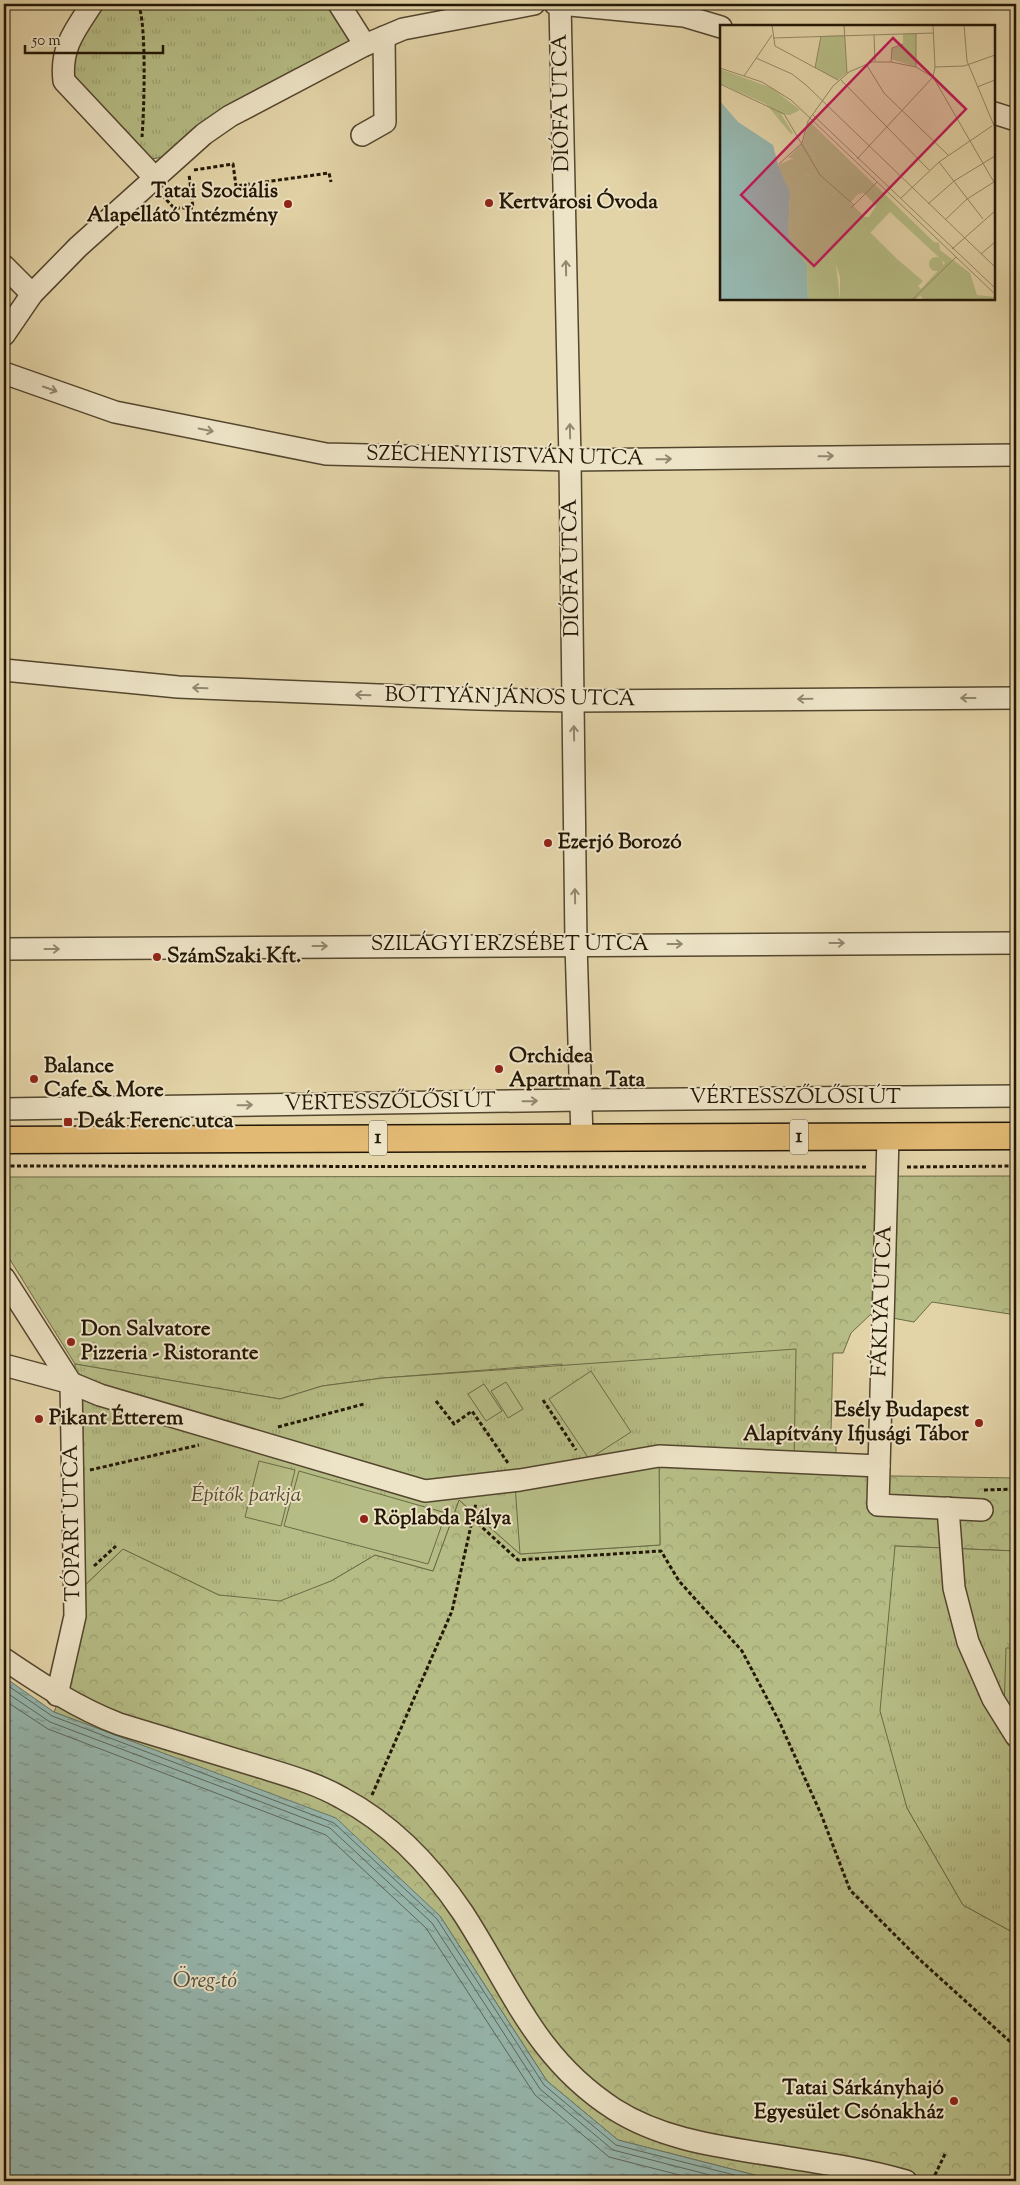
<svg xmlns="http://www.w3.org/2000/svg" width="1020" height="2185" font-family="'Sorts Mill Goudy',serif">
  <defs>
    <pattern id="forest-crowns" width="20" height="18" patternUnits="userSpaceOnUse" patternTransform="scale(1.25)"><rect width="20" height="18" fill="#b6bc85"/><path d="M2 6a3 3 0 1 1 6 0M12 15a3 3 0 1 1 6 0" fill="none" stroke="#9ca171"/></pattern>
    <pattern id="park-tufts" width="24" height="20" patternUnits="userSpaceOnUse" patternTransform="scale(1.25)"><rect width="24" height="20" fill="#b6bc85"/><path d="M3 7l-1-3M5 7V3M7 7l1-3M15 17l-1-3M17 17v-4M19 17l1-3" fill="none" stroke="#9ca171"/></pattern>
    <pattern id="water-ripples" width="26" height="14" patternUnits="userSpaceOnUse" patternTransform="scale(1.25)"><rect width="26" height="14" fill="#96b7af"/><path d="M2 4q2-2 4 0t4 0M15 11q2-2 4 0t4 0" fill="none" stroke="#7a948c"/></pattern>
  </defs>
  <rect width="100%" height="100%" fill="#e3d4a8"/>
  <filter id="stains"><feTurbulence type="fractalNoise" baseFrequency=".004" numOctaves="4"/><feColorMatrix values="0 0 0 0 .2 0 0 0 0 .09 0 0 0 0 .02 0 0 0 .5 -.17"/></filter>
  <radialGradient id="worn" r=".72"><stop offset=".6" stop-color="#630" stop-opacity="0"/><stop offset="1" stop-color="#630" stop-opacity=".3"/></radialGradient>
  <path fill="url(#forest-crowns)" stroke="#6c6a46" d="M1016,1176V1315L932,1302L914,1322L871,1314L851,1333L843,1353H833L831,1432L836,1437V1475L1016,1478V1551L895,1546L907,1808L963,1905L1016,1934V2181H778L618,2140L547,2081L440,1916L114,1735L54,1712L65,1686L86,1618L84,1586L123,1549L219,1595L331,1581L375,1555L433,1571L459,1500L520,1554L562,1364L383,1378L322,1386L280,1399L75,1364L4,1250V1177Z"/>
  <g fill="url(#park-tufts)" stroke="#6c6a46">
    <path d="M92,4H339L365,45L181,154L140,161L64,81Z"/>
    <path d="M796,1349L794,1462L659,1463L660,1545L520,1554L459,1500L433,1571L375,1555L331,1581L280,1601L219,1595L123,1549L84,1586L75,1364L280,1399L322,1386L383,1378Z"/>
    <path d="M895,1546L1016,1551V1934L963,1905L907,1808L880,1711Z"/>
  </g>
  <g fill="#b6bc85" stroke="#6c6a46">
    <path d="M591,1371L631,1432L589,1459L549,1399Z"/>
    <path d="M506,1382L523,1409L508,1418L491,1391Z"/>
    <path d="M484,1384L502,1411L486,1421L468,1394Z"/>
    <path d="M259,1461L295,1470L281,1526L245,1517Z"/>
    <path d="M659,1463L660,1545L520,1554L515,1485Z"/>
    <path d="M299,1471L446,1513L428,1564L284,1526Z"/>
    <path d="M1006,1648H1016V1711H1004Z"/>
  </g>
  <path fill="url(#water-ripples)" stroke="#68776b" d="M4,1677L54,1712L336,1818L440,1916L547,2081L618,2140L778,2181H4Z"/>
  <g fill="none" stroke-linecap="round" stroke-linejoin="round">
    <g stroke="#5c675a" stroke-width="1">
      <path d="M4,1683L52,1716L334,1823L437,1919L544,2085L616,2145L758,2181"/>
      <path d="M4,1691L50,1722L330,1828L432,1923L540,2089L613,2150L733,2181"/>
      <path d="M4,1700L48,1729L326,1835L426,1928L535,2095L609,2157L703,2181"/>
    </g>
    <g stroke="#53462e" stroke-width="24">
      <g id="minor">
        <path d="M92,4C75,30 60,48 64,81L154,177"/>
        <path d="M339,4L365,45"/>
        <path d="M555,4H560L570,460L576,944L582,1138"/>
        <path d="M560,4L684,16L721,27"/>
        <path d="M994,113L1016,120"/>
        <path d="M362,135L385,122L384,37"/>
        <path d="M4,266L32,294"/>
        <path d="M4,335L32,294L78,247L204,134L230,116L365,45L403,29L534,4"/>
        <path d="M4,373L115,412L326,454L570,460L1016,455"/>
        <path d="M4,670L178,687L478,699L574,701L1016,698"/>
        <path d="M4,949L1016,943"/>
        <path d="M4,1109L580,1100L1016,1096"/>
        <path d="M888,1137L878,1505L982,1510"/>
        <path d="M4,1278L71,1383L75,1616L57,1695"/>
        <path d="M4,1365L71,1383L100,1395L425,1491L520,1480L659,1456L879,1466"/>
        <path d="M948,1508L954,1588L968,1642L993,1699L1016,1736"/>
        <path d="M4,1659C41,1684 77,1708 119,1724C165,1738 211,1752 257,1766C286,1775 316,1783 342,1798C391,1824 432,1867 463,1913C511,1987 535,2058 614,2109C658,2137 709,2145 759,2153C808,2161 858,2167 906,2181"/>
      </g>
    </g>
    <g stroke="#231706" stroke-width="29">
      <path id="major" d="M4,1140L1016,1136"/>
    </g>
    <g stroke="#231706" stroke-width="3" stroke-dasharray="4 2.5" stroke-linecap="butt">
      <path d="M138,4C147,21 144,113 142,137"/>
      <path d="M194,170L233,164L236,186L329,173L331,182"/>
      <path d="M162,195L174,208H193L189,174"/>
      <path d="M4,1166L868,1167"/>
      <path d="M907,1167L1016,1166"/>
      <path d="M543,1400L576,1450"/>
      <path d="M436,1401L454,1424L472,1411L508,1463"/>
      <path d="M278,1427L364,1404"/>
      <path d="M90,1470L199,1445"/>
      <path d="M984,1490L1016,1489"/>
      <path d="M473,1519L518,1560L661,1551L679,1581L742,1651L779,1721L821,1814L850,1890L919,1959L1016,2047"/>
      <path d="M94,1566L116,1546"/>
      <path d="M372,1795L452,1611L476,1503"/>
      <path d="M932,2181L945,2154"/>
    </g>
    <use href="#minor" stroke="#ede3c6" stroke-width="21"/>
    <use href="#major" stroke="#e2ba74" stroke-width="26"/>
  </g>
  <defs><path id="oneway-shaft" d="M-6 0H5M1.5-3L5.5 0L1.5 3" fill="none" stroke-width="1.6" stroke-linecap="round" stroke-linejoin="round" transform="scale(1.25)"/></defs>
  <g stroke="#928770">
    <use href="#oneway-shaft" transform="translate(566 268) rotate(-91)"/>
    <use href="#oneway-shaft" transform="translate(50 389) rotate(19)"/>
    <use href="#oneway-shaft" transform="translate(206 430) rotate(11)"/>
    <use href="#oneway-shaft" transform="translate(570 431) rotate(-91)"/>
    <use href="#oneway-shaft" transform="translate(826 456) rotate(-1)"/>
    <use href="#oneway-shaft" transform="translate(664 459) rotate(-1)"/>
    <use href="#oneway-shaft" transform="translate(200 688) rotate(-178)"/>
    <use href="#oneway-shaft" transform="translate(363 695) rotate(-178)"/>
    <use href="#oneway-shaft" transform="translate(968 698) rotate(180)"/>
    <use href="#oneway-shaft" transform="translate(805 699) rotate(179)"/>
    <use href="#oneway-shaft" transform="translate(574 733) rotate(-91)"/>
    <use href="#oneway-shaft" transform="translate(575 896) rotate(-91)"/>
    <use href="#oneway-shaft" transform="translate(837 943)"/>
    <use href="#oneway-shaft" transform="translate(675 944)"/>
    <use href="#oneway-shaft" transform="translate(320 946)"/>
    <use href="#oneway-shaft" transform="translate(52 949)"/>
    <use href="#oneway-shaft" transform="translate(530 1101) rotate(-1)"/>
    <use href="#oneway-shaft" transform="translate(245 1105) rotate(-1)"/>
  </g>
  <g fill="#8f2418" stroke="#ede3c6" stroke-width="2">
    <circle cx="489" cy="203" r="5"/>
    <circle cx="288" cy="204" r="5"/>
    <circle cx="548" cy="843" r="5"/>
    <circle cx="157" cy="957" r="5"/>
    <circle cx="499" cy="1069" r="5"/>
    <circle cx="34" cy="1079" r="5"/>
    <rect x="63" y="1117" width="10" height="10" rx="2.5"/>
    <circle cx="71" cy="1342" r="5"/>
    <circle cx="39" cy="1419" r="5"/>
    <circle cx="979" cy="1423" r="5"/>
    <circle cx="364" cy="1519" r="5"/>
    <circle cx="954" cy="2101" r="5"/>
  </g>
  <g text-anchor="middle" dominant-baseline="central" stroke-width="4" stroke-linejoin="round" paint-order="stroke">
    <g fill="#ede3c6" stroke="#605440" stroke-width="1">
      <rect x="790" y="1119.5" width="18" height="35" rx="4"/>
      <rect x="369" y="1120.5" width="18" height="35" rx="4"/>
    </g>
    <g font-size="20" font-weight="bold" fill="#231706">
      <text x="799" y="1137">1</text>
      <text x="378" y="1138">1</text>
    </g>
    <g font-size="21" fill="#231706" stroke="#ede3c6">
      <text transform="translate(562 103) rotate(-91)">DIÓFA UTCA</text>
      <text transform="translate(505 457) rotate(1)">SZÉCHENYI ISTVÁN UTCA</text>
      <text transform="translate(572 568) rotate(-91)">DIÓFA UTCA</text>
      <text transform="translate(510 698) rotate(1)">BOTTYÁN JÁNOS UTCA</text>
      <text x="510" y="945">SZILÁGYI ERZSÉBET UTCA</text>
      <text x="795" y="1098">VÉRTESSZŐLŐSI ÚT</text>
      <text transform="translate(390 1103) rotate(-1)">VÉRTESSZŐLŐSI ÚT</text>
      <text transform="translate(883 1301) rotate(-88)">FÁKLYA UTCA</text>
      <text transform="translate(73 1523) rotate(-91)">TÓPART UTCA</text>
    </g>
    <g font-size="21" font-weight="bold" fill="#231706" stroke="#ede3c6" text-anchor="start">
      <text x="278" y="192" text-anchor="end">Tatai Szociális<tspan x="278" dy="24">Alapellátó Intézmény</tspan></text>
      <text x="499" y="203">Kertvárosi Óvoda</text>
      <text x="558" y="843">Ezerjó Borozó</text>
      <text x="167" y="957">SzámSzaki Kft.</text>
      <text x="509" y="1057">Orchidea<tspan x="509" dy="24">Apartman Tata</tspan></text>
      <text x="44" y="1067">Balance<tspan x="44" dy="24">Cafe &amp; More</tspan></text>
      <text x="78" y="1122">Deák Ferenc utca</text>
      <text x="81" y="1330">Don Salvatore<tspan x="81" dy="24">Pizzeria - Ristorante</tspan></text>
      <text x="969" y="1411" text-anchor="end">Esély Budapest<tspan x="969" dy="24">Alapítvány Ifjusági Tábor</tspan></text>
      <text x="49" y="1419">Pikant Étterem</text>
      <text x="374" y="1519">Röplabda Pálya</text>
      <text x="944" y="2089" text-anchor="end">Tatai Sárkányhajó<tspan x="944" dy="24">Egyesület Csónakház</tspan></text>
    </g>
    <g font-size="21" font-style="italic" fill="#4f492c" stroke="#ede3c6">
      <text x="246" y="1496">Építők parkja</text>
    </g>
    <g font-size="22" font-style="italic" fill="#4b4f41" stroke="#ede3c6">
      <text x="205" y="1982">Öreg-tó</text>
    </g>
  </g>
  <g transform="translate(720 25)">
    <rect width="275" height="275" fill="#e3d4a8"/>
    <path d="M0,44L52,63L80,85L70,90L61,89L73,108L71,109L46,79L3,60L0,62ZM89,96L214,217L219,218L220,225L250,248L257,270L275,272V275H205L200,271L195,275H182L159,252L177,234L203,256L198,261L201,264L225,238L170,187L150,208L130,187L116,239L120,275H88L87,240L68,210L70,167L58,140L74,133L86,150L101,153L113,170L119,164L83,117ZM144,168L156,181L149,192H145L130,178L138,169Z" fill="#b6bc85" fill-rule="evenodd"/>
    <path d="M196,8V42L171,34L172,23L183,19V9ZM125,10L127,48L118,55L95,43L101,11ZM83,117L95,133L136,166L128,174L119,164L113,170L102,161L101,153L95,156L91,151L81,148L74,133H68ZM130,187L177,234L160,252L182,275H120V252L109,217L117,197Z" fill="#b6bc85"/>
    <path d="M209 239a7 7 0 1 1 14 0a7 7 0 1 1-14 0Z" fill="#b6bc85"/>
    <path d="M0,76L18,97L53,120L58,140L70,167L68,210L87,240L88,275H0Z" fill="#96b7af"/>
    <path fill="none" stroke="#968867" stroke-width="1" d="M52,0L55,21L118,55M124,0L127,48M213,0L215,42M244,0L247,36L275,103M154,10L155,36M53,13L214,8M36,33L72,49L86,60L275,242M171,37L172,23L183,19M146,39L164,68L228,130M196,42V8M0,43L42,57L71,75L275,269M95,43L101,11M24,51L52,10M213,52L275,159M120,54L209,145M0,59L64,89L100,150L134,180M257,62L275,55M93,90L275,263M137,134L213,52L215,42L244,41L275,30M219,137L263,194M59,139L82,118L88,96L113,61L129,47L152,37H171L196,42L211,51M181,173L219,137L272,101M208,179L234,156L275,131M131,183L157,157M225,195L247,174L274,157M232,224L275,186M261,229L275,217M192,275L236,232"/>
    <path fill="#c2185b" fill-opacity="0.15" stroke="#c2185b" stroke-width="2.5" d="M173,13L246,84L94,241L21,170Z"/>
    <rect width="275" height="275" fill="none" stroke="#231706" stroke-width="2.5"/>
  </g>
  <rect width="1020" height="2185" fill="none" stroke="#e3d4a8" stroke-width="20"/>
  <rect x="5" y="5" width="1010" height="2175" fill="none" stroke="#231706" stroke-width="2.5"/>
  <rect x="10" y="10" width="1000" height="2165" fill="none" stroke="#231706"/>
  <path d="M25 45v8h138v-8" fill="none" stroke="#231706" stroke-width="2.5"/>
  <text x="32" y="45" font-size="15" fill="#231706" stroke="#ede3c6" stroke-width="4" paint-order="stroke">50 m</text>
  <rect width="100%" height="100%" filter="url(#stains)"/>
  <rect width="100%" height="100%" fill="url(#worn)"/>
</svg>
